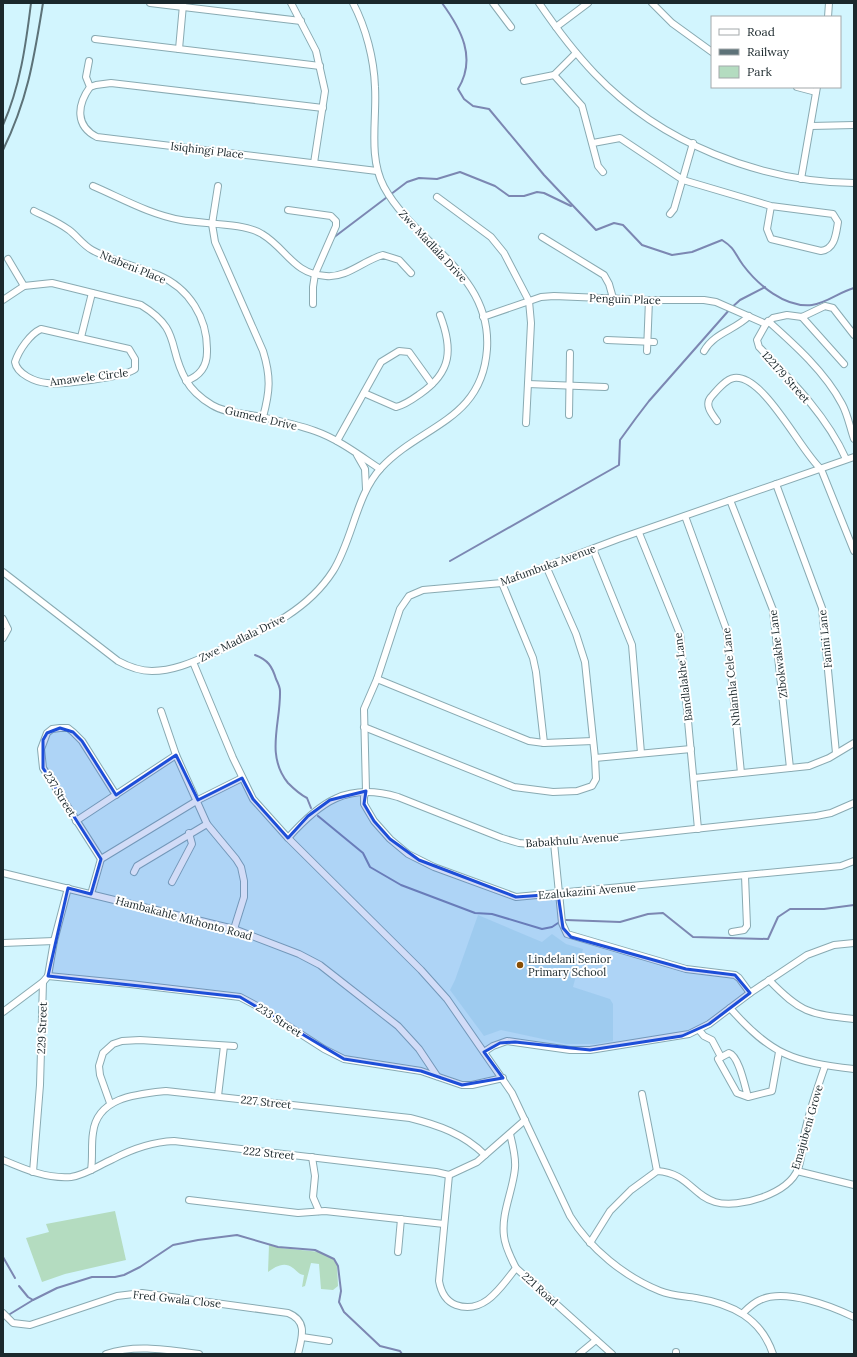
<svg xmlns="http://www.w3.org/2000/svg" width="857" height="1357" font-family="Lora,serif">
  <rect width="100%" height="100%" fill="#d2f5fe"/>
  <path fill="#bfeaf6" d="M478,915L542,942L552,934L566,944L583,949L573,987L610,999L613,1004V1041L595,1044H566L501,1030L484,1036L450,990L455,980Z"/>
  <g fill="#b4dcc0">
    <path d="M115,1211L126,1260L65,1274L42,1282L26,1238L49,1232L46,1224Z"/>
    <path d="M269,1245L281,1248L320,1252L333,1258L337,1265L338,1286L333,1290L321,1289L319,1264L311,1263L305,1286L302,1287L304,1275C298,1274 297,1271 293,1268C284,1261 275,1267 268,1272Z"/>
  </g>
  <g fill="none" stroke-linecap="round" stroke-linejoin="round">
    <g stroke="#7c87b2" stroke-width="2">
      <path d="M442,3C461,29 477,58 458,89L464,99L473,106L489,109L544,175L596,230L614,223L623,225L642,245L672,255L692,252L722,240C736,249 734,253 743,265C758,285 785,308 812,305C827,303 839,292 854,288"/>
      <path d="M333,238L407,182L419,178L437,179L460,172L495,186L509,196H524L537,192L544,193L571,206"/>
      <path d="M450,561L619,465L620,440L636,418L649,401L730,309L740,300L765,287"/>
      <path d="M255,655C268,660 272,666 276,679C278,683 280,687 280,691C281,722 265,755 288,783C294,789 299,794 307,798L311,808"/>
      <path d="M318,816L363,853L370,867L401,885L475,913L492,914L542,929L552,927L558,923"/>
      <path d="M566,920L620,922L648,914L663,913L693,937L768,939L778,917L790,909H824L854,905"/>
      <path d="M3,1257L15,1278"/>
      <path d="M19,1286L28,1297L33,1300"/>
      <path d="M10,1314L33,1300L57,1288L92,1277H115L124,1275L140,1267L173,1245L198,1240L237,1235L278,1247L315,1250L334,1259L338,1266L341,1291L339,1302L344,1312L380,1346L400,1351L402,1354"/>
    </g>
    <g stroke="#89aab2" stroke-width="8">
      <g id="minor">
        <path d="M150,3L301,21"/>
        <path d="M291,3L316,51L325,91L314,163"/>
        <path d="M493,3L511,27"/>
        <path d="M539,3C556,28 574,52 595,74C661,143 760,182 854,183"/>
        <path d="M652,3L672,23L712,52"/>
        <path d="M828,17L829,3"/>
        <path d="M556,27L588,3"/>
        <path d="M95,39L320,66"/>
        <path d="M179,49L183,5"/>
        <path d="M89,61L86,77L90,87C77,105 75,126 97,137L377,171"/>
        <path d="M554,75L582,106L598,166L603,172"/>
        <path d="M524,81L554,75L576,53"/>
        <path d="M90,87L96,85L111,83L323,108"/>
        <path d="M797,87L816,92"/>
        <path d="M811,126L854,125"/>
        <path d="M593,143L620,138L683,180L771,206L833,214L838,222C836,234 835,249 821,251L771,239L767,229L771,206"/>
        <path d="M801,179L817,87"/>
        <path d="M93,186C121,198 151,215 181,220C202,224 245,223 262,234C287,249 293,274 326,276C347,278 364,260 383,255L399,260L411,273"/>
        <path d="M218,186L212,224L215,242L263,351C271,377 270,391 263,417"/>
        <path d="M437,197L491,237L504,253L529,301L531,323L526,423"/>
        <path d="M288,210L331,216L336,221V226L315,274L313,287V304"/>
        <path d="M34,211C46,217 58,222 69,230C77,236 83,245 92,250C112,261 136,266 158,275C189,288 208,318 207,352C207,367 200,376 186,381"/>
        <path d="M670,214L674,209L693,143"/>
        <path d="M542,237L604,275L609,284L613,298"/>
        <path d="M8,259L24,286"/>
        <path d="M3,300L24,286L52,283L141,305C182,330 167,347 186,380C192,391 202,399 212,405C225,413 242,413 256,416C275,420 296,424 315,431C338,439 359,455 380,469"/>
        <path d="M483,317L541,297L554,296L649,300H704L716,302L766,324"/>
        <path d="M802,317L844,364"/>
        <path d="M768,321C795,345 825,372 842,404C848,415 850,428 854,439"/>
        <path d="M41,329L129,349L135,359V369C126,377 60,385 47,383C35,382 17,374 15,362C19,350 30,334 41,329Z"/>
        <path d="M81,337L92,293"/>
        <path d="M607,340L654,342"/>
        <path d="M647,351L649,300"/>
        <path d="M704,351C714,333 735,330 749,316"/>
        <path d="M528,384L605,387"/>
        <path d="M364,393L396,407C405,405 413,399 420,394C452,372 453,349 440,315"/>
        <path d="M569,415L570,353"/>
        <path d="M717,421C712,414 704,405 711,397C717,390 726,379 734,378C764,374 801,452 821,469L854,551"/>
        <path d="M337,441L381,362L399,351L409,352L432,384"/>
        <path d="M357,455L365,469L366,489"/>
        <path d="M854,457L618,539L502,583L423,590L409,596L400,609L377,679L364,709L366,791L364,797V804L374,821L390,839L408,854L434,867L516,897L841,866L854,861"/>
        <path d="M846,459C827,416 791,380 759,347L757,340L766,324L773,318L787,315L802,317L825,306L833,308L854,335"/>
        <path d="M776,484L822,608L836,753"/>
        <path d="M730,500L773,610L790,768"/>
        <path d="M685,516L727,631L741,773"/>
        <path d="M639,533L680,634L698,829"/>
        <path d="M593,549L632,645L641,753"/>
        <path d="M3,572L118,661C129,667 140,671 152,671C176,671 197,660 218,651C261,631 306,613 333,571C353,539 356,495 381,468C421,425 482,421 487,349C492,273 415,244 384,187C368,157 377,119 375,87C374,59 366,28 353,3"/>
        <path d="M502,583L533,658L536,672L544,743"/>
        <path d="M3,619L8,629L3,638"/>
        <path d="M193,662L233,758L253,799L288,838L421,970L447,999L512,1093L570,1216C590,1249 625,1277 660,1291C672,1296 685,1296 696,1298C732,1304 761,1318 773,1354"/>
        <path d="M377,679L529,741L544,743L593,741"/>
        <path d="M161,711L176,755L207,824L236,859L241,867L244,881V897L234,929"/>
        <path d="M364,727L514,787L553,792L577,791L592,786L596,779L595,758L585,662L576,634L546,566"/>
        <path d="M595,758L691,749"/>
        <path d="M694,778L809,766L829,758L854,743"/>
        <path d="M76,821L176,755"/>
        <path d="M288,838C320,802 347,782 398,797L502,838L519,843L530,844L602,839L816,816L831,813L854,803"/>
        <path d="M554,843L562,923L567,934L686,969L735,975L739,978L750,993"/>
        <path d="M101,859L43,768L41,749L47,733L52,729L60,728H68L73,732L82,741L116,795"/>
        <path d="M134,872L137,866L207,824"/>
        <path d="M3,873L234,929L299,954L320,965L398,1026L419,1049L437,1076"/>
        <path d="M172,882L192,844L189,833"/>
        <path d="M91,894L101,859L198,800L242,778"/>
        <path d="M732,932L744,930L747,926L745,876"/>
        <path d="M3,943L54,941"/>
        <path d="M48,976L130,984L240,997L257,1006L324,1049L344,1059L421,1071L462,1085H472L503,1078"/>
        <path d="M769,980C801,1013 809,1014 854,1019"/>
        <path d="M730,1008C771,1055 793,1062 854,1069"/>
        <path d="M3,1012L43,982"/>
        <path d="M699,1030L704,1036L712,1040L721,1057"/>
        <path d="M484,1052L493,1046L507,1041L570,1050H590L689,1034L709,1024L750,993L807,955L834,945L854,943"/>
        <path d="M642,1094L657,1171"/>
        <path d="M218,1096L224,1046"/>
        <path d="M748,1097C745,1087 739,1056 729,1053L718,1059L737,1093L748,1097L772,1091L779,1052"/>
        <path d="M110,1103L100,1075L99,1066L103,1053L113,1044L122,1041L140,1040L234,1046"/>
        <path d="M510,1134C513,1146 516,1157 515,1168C513,1191 501,1213 504,1236C505,1247 511,1258 516,1268L612,1354"/>
        <path d="M312,1157L315,1176L313,1197L319,1211"/>
        <path d="M3,1160C24,1169 47,1179 71,1177C86,1175 99,1165 113,1159C132,1149 152,1142 174,1141L436,1172L449,1175L477,1162L525,1120"/>
        <path d="M91,1170C93,1158 91,1145 93,1133C97,1097 137,1094 166,1091L410,1118C438,1125 464,1134 485,1155"/>
        <path d="M797,1171L854,1185"/>
        <path d="M33,1172L40,1085L43,982L48,976L54,941L68,888"/>
        <path d="M449,1175L439,1281C441,1292 445,1301 456,1305C484,1315 501,1287 516,1268"/>
        <path d="M189,1200L298,1213L325,1211L444,1224"/>
        <path d="M590,1243L610,1211L631,1190L657,1171C688,1173 692,1195 715,1202C739,1209 788,1194 798,1169C803,1156 802,1141 806,1127C811,1106 818,1086 825,1066"/>
        <path d="M398,1252L401,1219"/>
        <path d="M3,1313L13,1323L30,1325L117,1296L142,1293L288,1313C308,1321 302,1337 298,1354"/>
        <path d="M743,1313C748,1308 753,1303 760,1300C785,1288 831,1306 854,1317"/>
        <path d="M302,1337L329,1341"/>
        <path d="M106,1354C136,1344 168,1350 199,1354"/>
        <path d="M579,1354L596,1340"/>
        <path d="M676,1354V1352"/>
      </g>
    </g>
    <use href="#minor" stroke="#fff" stroke-width="6"/>
    <g stroke="#5d7278" stroke-width="2">
      <path d="M3,125C20,87 26,44 31,3"/>
      <path d="M3,150C28,99 34,58 43,3"/>
    </g>
  </g>
  <path fill="#1d4ed8" fill-opacity="0.2" stroke="#1d4ed8" stroke-width="3" stroke-linejoin="round" d="M60,728L73,732L82,741L116,795L176,755L198,800L242,778L253,799L288,838L308,816L330,800L366,791L364,804L374,821L390,839L419,860L516,897L558,894L563,928L571,937L686,969L735,975L750,993L709,1024L682,1036L590,1050L515,1042L500,1043L484,1052L503,1078L462,1085L421,1071L344,1059L240,997L48,976L68,888L91,894L101,859L43,768V740L47,733Z"/>
  <circle fill="#884e04" stroke="#fff" stroke-width="1.5" cx="520" cy="965" r="4"/>
  <g text-anchor="middle" dominant-baseline="central" stroke-width="4" stroke-linejoin="round" paint-order="stroke">
    <g font-size="11" fill="#1b282c" stroke="#fff">
      <text transform="translate(207 150) rotate(7)">Isiqhingi Place</text>
      <text transform="translate(433 246) rotate(47)">Zwe Madlala Drive</text>
      <text transform="translate(133 267) rotate(22)">Ntabeni Place</text>
      <text transform="translate(625 299) rotate(2)">Penguin Place</text>
      <text transform="translate(89 377) rotate(-7)">Amawele Circle</text>
      <text transform="translate(786 377) rotate(48)">122179 Street</text>
      <text transform="translate(261 418) rotate(13)">Gumede Drive</text>
      <text transform="translate(548 565) rotate(-20)">Mafumbuka Avenue</text>
      <text transform="translate(242 638) rotate(-26)">Zwe Madlala Drive</text>
      <text transform="translate(825 639) rotate(-96)">Fanini Lane</text>
      <text transform="translate(778 654) rotate(-97)">Zibokwakhe Lane</text>
      <text transform="translate(683 677) rotate(-97)">Bandlalakhe Lane</text>
      <text transform="translate(731 677) rotate(-96)">Nhlanhla Cele Lane</text>
      <text transform="translate(60 794) rotate(58)">237 Street</text>
      <text transform="translate(572 840) rotate(-4)">Babakhulu Avenue</text>
      <text transform="translate(587 891) rotate(-5)">Ezalukazini Avenue</text>
      <text transform="translate(184 918) rotate(15)">Hambakahle Mkhonto Road</text>
      <text transform="translate(279 1020) rotate(33)">233 Street</text>
      <text transform="translate(42 1028) rotate(-88)">229 Street</text>
      <text transform="translate(266 1102) rotate(6)">227 Street</text>
      <text transform="translate(807 1127) rotate(-74)">Emajubeni Grove</text>
      <text transform="translate(269 1153) rotate(6)">222 Street</text>
      <text transform="translate(540 1289) rotate(42)">221 Road</text>
      <text transform="translate(177 1299) rotate(6)">Fred Gwala Close</text>
    </g>
    <g font-size="11" fill="#1b282c" stroke="#fff" text-anchor="start">
      <text x="528" y="959">Lindelani Senior<tspan x="528" dy="13">Primary School</tspan></text>
    </g>
  </g>
  <rect width="857" height="1357" fill="none" stroke="#1b282c" stroke-width="8"/>
  <rect x="711" y="16" width="130" height="72" fill="#ffffff" stroke="#a4a9ab"/>
  <rect x="719" y="29" width="20" height="6" fill="#ffffff" stroke="#a4a9ab"/>
  <text x="747" y="36" font-size="12" fill="#1b282c">Road</text>
  <rect x="719" y="49" width="20" height="6" fill="#5d7278" stroke="#a4a9ab"/>
  <text x="747" y="56" font-size="12" fill="#1b282c">Railway</text>
  <rect x="719" y="66" width="20" height="12" fill="#b4dcc0" stroke="#a4a9ab"/>
  <text x="747" y="76" font-size="12" fill="#1b282c">Park</text>
</svg>
